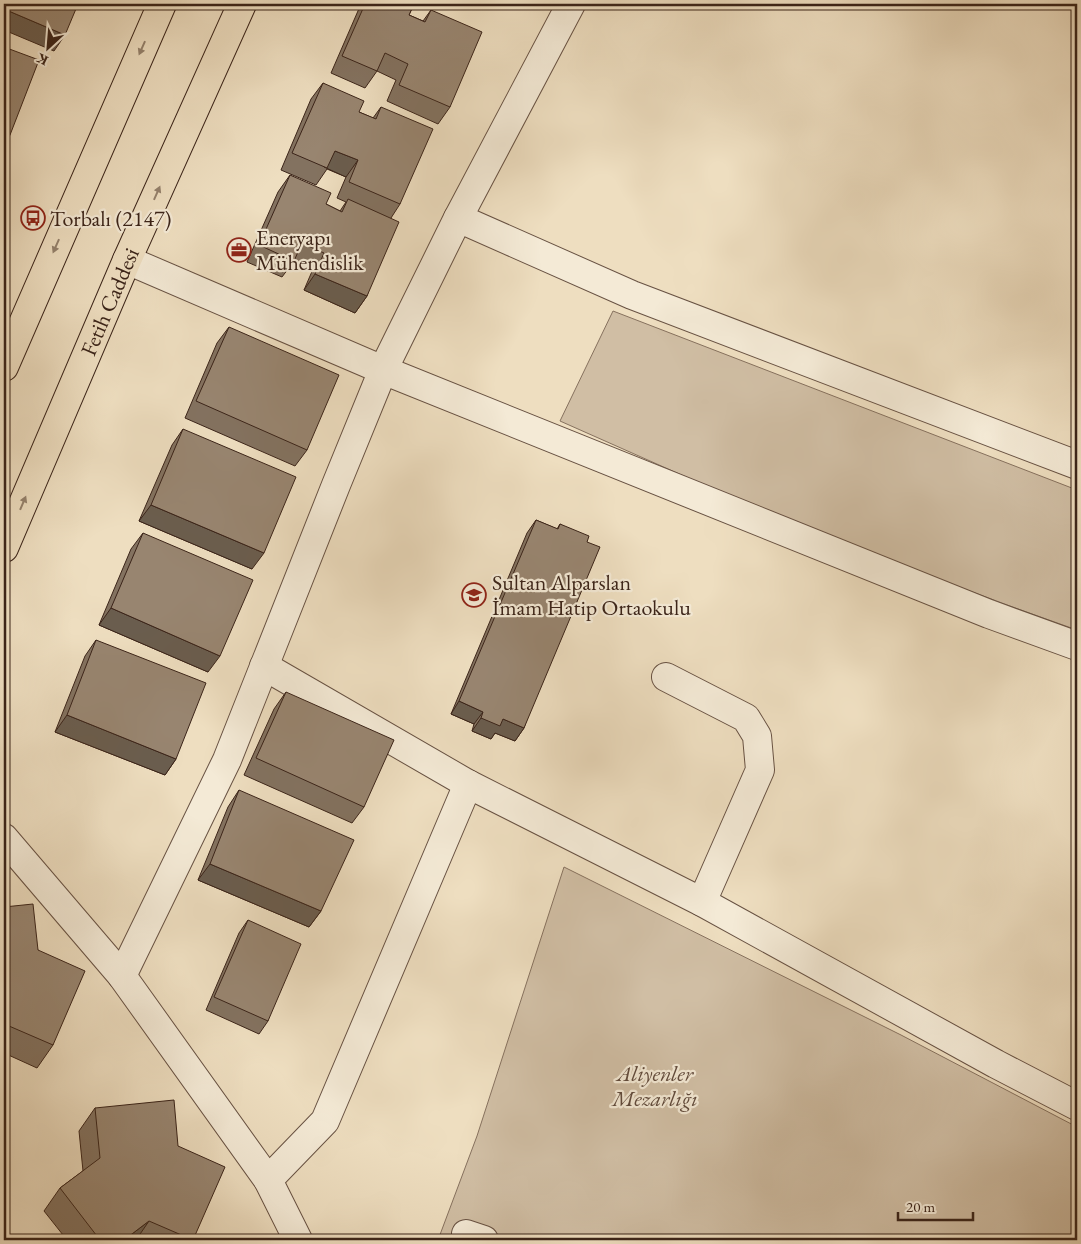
<svg xmlns="http://www.w3.org/2000/svg" width="1081" height="1244" font-family="'EB Garamond',serif">
  <rect width="100%" height="100%" fill="#eedec0"/>
  <filter id="stains"><feTurbulence type="fractalNoise" baseFrequency=".004" numOctaves="4"/><feColorMatrix values="0 0 0 0 .2 0 0 0 0 .09 0 0 0 0 .02 0 0 0 .5 -.17"/></filter>
  <radialGradient id="worn" r=".72"><stop offset=".6" stop-color="#630" stop-opacity="0"/><stop offset="1" stop-color="#630" stop-opacity=".3"/></radialGradient>
  <g fill="#d0bea4" stroke="#86715e">
    <path d="M613,311L1077,490V630L1018,609L801,528L560,421Z"/>
    <path d="M564,867L901,1035L1077,1127V1240H438L477,1136Z"/>
  </g>
  <g fill="none" stroke-linecap="round" stroke-linejoin="round">
    <g stroke="#685243" stroke-width="30">
      <g id="minor">
        <path d="M458,218L632,295L1077,465"/>
        <path d="M127,260L383,370L989,614L1077,646"/>
        <path d="M264,666L468,784L702,902L996,1064L1077,1106"/>
        <path d="M666,677L746,718L757,736L760,770L702,902"/>
        <path d="M4,838L122,976L268,1180L298,1240"/>
        <path d="M122,976L227,760L336,485L383,370L458,218L571,4"/>
        <path d="M268,1180L325,1121L468,784"/>
        <path d="M466,1234L484,1240"/>
      </g>
    </g>
    <g stroke="#3b2419" stroke-width="30">
      <g id="major">
        <path d="M4,367L162,4"/>
        <path id="s1" d="M4,548L127,260L242,4"/>
      </g>
    </g>
    <use href="#minor" stroke="#f4ead6" stroke-width="28"/>
    <use href="#major" stroke="#eedec0" stroke-width="28"/>
  </g>
  <g fill="#837260" stroke="#3b2419">
    <path d="M361,4H414L409,15L423,21L431,10L450,107L438,124L387,101L396,80L377,71L365,88L331,73Z"/>
    <path d="M323,83L359,112L373,118L381,107L400,204L391,218L367,296L355,313L304,290L313,269L294,261L282,277L247,262L278,192L290,175L326,204L340,211L346,202L337,198L346,177L327,169L316,185L281,170L311,99Z"/>
    <path d="M229,327L307,450L295,466L185,418L217,343Z"/>
    <path d="M183,429L252,569L139,521L172,445Z"/>
    <path d="M536,520L557,529L560,524L587,542L524,728L515,741L495,733L491,739L472,731L474,724L451,714L527,533Z"/>
    <path d="M143,533L208,672L99,625L131,549Z"/>
    <path d="M96,640L176,759L165,775L55,732L85,656Z"/>
    <path d="M286,692L364,807L352,823L244,775L274,709Z"/>
    <path d="M239,790L321,911L309,927L198,880L228,807Z"/>
    <path d="M4,907L38,950L53,1045L37,1068L4,1053Z"/>
    <path d="M248,920L268,1021L259,1034L206,1010L239,933Z"/>
    <path d="M95,1108L178,1146L193,1240H67L44,1211L60,1188L83,1171L79,1131Z"/>
  </g>
  <g fill="#6a5d4e" stroke="#3b2419">
    <path d="M4,9L65,35L54,51L4,30Z"/>
    <path d="M4,132L10,135L4,145Z"/>
    <path d="M335,151L358,160L346,177L324,167Z"/>
    <path d="M315,274L367,296L355,313L304,290Z"/>
    <path d="M151,505L264,553L252,569L139,521Z"/>
    <path d="M111,608L220,656L208,672L99,625Z"/>
    <path d="M459,701L483,712L474,724L451,714Z"/>
    <path d="M67,715L176,759L165,775L55,732Z"/>
    <path d="M481,718L503,719L524,728L515,741L495,733L491,739L472,731Z"/>
    <path d="M210,864L321,911L309,927L198,880Z"/>
    <path d="M149,1221L136,1240H124Z"/>
  </g>
  <g fill="#988570" stroke="#3b2419">
    <path d="M4,4H78L65,35L4,9Z"/>
    <path d="M365,4H414L409,15L425,22L431,10L482,32L450,107L399,85L408,64L385,53L377,71L342,56Z"/>
    <path d="M4,47L39,60L10,135L4,132Z"/>
    <path d="M323,83L364,101L359,112L376,119L381,107L433,129L400,204L349,182L358,160L335,151L327,168L292,153Z"/>
    <path d="M290,175L331,193L326,204L342,212L348,199L399,222L367,296L315,274L324,253L302,243L294,261L259,245Z"/>
    <path d="M229,327L339,375L307,450L196,401Z"/>
    <path d="M183,429L296,477L264,553L151,505Z"/>
    <path d="M536,520L558,529L560,524L589,536L587,542L600,547L524,728L503,719L500,726L481,718L483,712L459,701Z"/>
    <path d="M143,533L253,580L220,656L111,608Z"/>
    <path d="M96,640L206,683L176,759L67,715Z"/>
    <path d="M286,692L394,740L364,807L256,758Z"/>
    <path d="M239,790L354,840L321,911L210,864Z"/>
    <path d="M33,904L38,950L85,971L53,1045L9,1026L4,1030V907Z"/>
    <path d="M248,920L301,944L268,1021L214,997Z"/>
    <path d="M174,1100L178,1146L225,1167L193,1240L149,1221L124,1240H100L60,1188L100,1158L95,1108Z"/>
  </g>
  <defs><path id="oneway-solid" d="M-6-.8H1V-3.2L6.5 0L1 3.2V.8H-6Z" transform="scale(1.25)"/></defs>
  <g fill="#94816c">
    <use href="#oneway-solid" transform="translate(142 48) rotate(114)"/>
    <use href="#oneway-solid" transform="translate(157 193) rotate(-66)"/>
    <use href="#oneway-solid" transform="translate(56 246) rotate(114)"/>
    <use href="#oneway-solid" transform="translate(23 503) rotate(-67)"/>
  </g>
  <defs>
    <g id="bus-ring" transform="scale(1.25)"><circle r="9.5" fill="#f4ead6" stroke="#8f2418" stroke-width="1.5"/><path d="M-5-6H5V4H4V6H2V4H-2V6H-4V4H-5ZM-3.5-4V0h7V-4ZM-3.5 1.2v1.5H-2V1.2ZM2 1.2v1.5H3.5V1.2Z" fill="#8f2418"/></g>
    <g id="office-ring" transform="scale(1.25)"><circle r="9.5" fill="#f4ead6" stroke="#8f2418" stroke-width="1.5"/><path d="M-6-3h4V-5.5h4V-3h4V5H-6ZM-1-4.5V-3h2v-1.5ZM-6 0V1H6V0Z" fill="#8f2418"/></g>
    <g id="school-ring" transform="scale(1.25)"><circle r="9.5" fill="#f4ead6" stroke="#8f2418" stroke-width="1.5"/><path d="M0-5L7-2L0 1L-7-2ZM-4 1L0 2.5L4 1V4Q0 6-4 4Z" fill="#8f2418"/></g>
  </defs>
  <g fill-rule="evenodd">
    <use href="#bus-ring" x="33" y="218"/>
    <use href="#office-ring" x="239" y="250"/>
    <use href="#school-ring" x="474" y="595"/>
  </g>
  <g text-anchor="middle" dominant-baseline="central" stroke-width="4.5" stroke-linejoin="round" paint-order="stroke">
    <g font-size="22" fill="#3b2419" stroke="#f4ead6" text-anchor="start">
      <text x="50" y="218">Torbalı (2147)</text>
      <text x="256" y="237">Eneryapı<tspan x="256" dy="25">Mühendislik</tspan></text>
      <text x="492" y="582">Sultan Alparslan<tspan x="492" dy="25">İmam Hatip Ortaokulu</tspan></text>
    </g>
    <g font-size="22" fill="#3b2419" stroke="#f4ead6">
      <text stroke="none"><textPath href="#s1" startOffset="268">Fetih Caddesi</textPath></text>
    </g>
    <g font-size="22" font-style="italic" fill="#604a3c" stroke="#f4ead6">
      <text x="655" y="1073">Aliyenler<tspan x="655" dy="25">Mezarlığı</tspan></text>
    </g>
  </g>
  <rect width="1081" height="1244" fill="none" stroke="#eedec0" stroke-width="20"/>
  <rect x="5" y="5" width="1071" height="1234" fill="none" stroke="#3b2419" stroke-width="2.5"/>
  <rect x="10" y="10" width="1061" height="1224" fill="none" stroke="#3b2419"/>
  <g transform="translate(48 48) rotate(206)" stroke="#f4ead6" stroke-width="4" paint-order="stroke">
  <path d="M0-4L9 19L0 12L-9 19Z" fill="#3b2419"/>
  <text y="-8" font-size="14" font-weight="bold" text-anchor="middle" fill="#3b2419">K</text>
  </g>
  <path d="M898 1212v8h75v-8" fill="none" stroke="#3b2419" stroke-width="2.5"/>
  <text x="906" y="1212" font-size="15" fill="#3b2419" stroke="#f4ead6" stroke-width="4" paint-order="stroke">20 m</text>
  <rect width="100%" height="100%" filter="url(#stains)"/>
  <rect width="100%" height="100%" fill="url(#worn)"/>
</svg>
